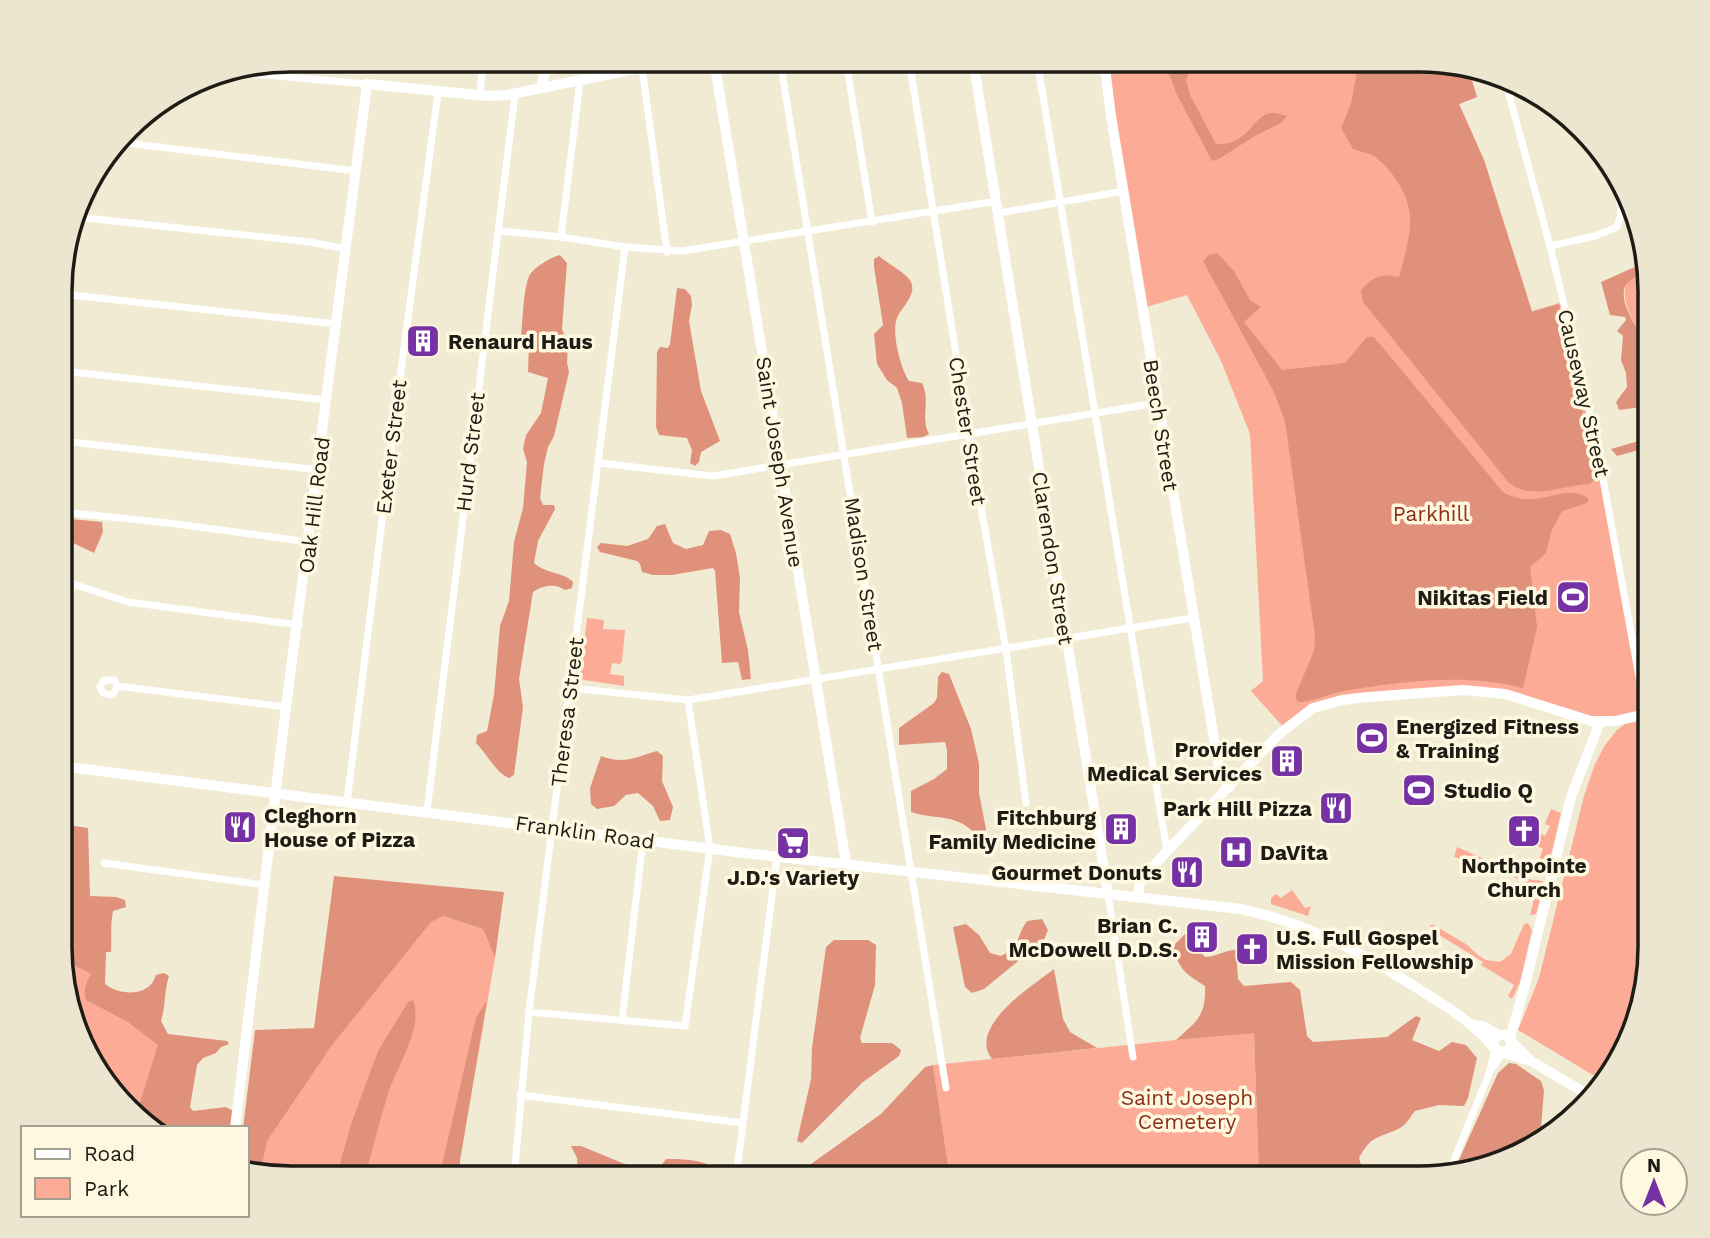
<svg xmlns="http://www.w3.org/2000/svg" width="1710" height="1238" font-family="'Work Sans',sans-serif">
  <rect width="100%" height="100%" fill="#f1ebd4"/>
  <g fill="#fcac96">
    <path d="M1104,60H1434L1468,68L1477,97L1459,104L1484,160L1532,311L1563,302L1599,455L1646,715L1600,722L1487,691L1327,703L1285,729L1251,691L1263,681L1250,434L1221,361L1187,295L1143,308Z"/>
    <path d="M1649,270L1650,276V352C1642,338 1614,295 1629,281C1634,277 1643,274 1649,270Z"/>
    <path d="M587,618L604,620L603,629L625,630L622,661L620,664L612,663L610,674L624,676V686L584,680L580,678Z"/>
    <path d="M1650,719V962L1633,1035L1606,1083L1518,1030L1539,978L1584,796L1595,764L1605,745L1617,730L1625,724Z"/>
    <path d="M1551,809L1561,813L1549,864L1545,866L1538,862L1543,849L1536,845L1541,834L1545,836L1550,826L1545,824Z"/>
    <path d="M1457,847L1532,880C1537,881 1542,878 1544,885L1536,914L1530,915L1536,890L1532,885L1464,855L1461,859L1454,857Z"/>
    <path d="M1292,890L1305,908L1311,906L1308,916L1271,904V898L1276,894L1281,898Z"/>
    <path d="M433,913L483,929L495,958L460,1160L459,1178H276L254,1174L269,1109Z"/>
    <path d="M1528,923L1532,930L1520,982L1512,999L1508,996L1514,985L1481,965L1483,962L1436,933L1430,926L1432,924L1466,944L1478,955L1486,960L1500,962L1511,954L1524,924Z"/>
    <path d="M61,959L91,974L159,1045L136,1115L90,1063L61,977Z"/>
    <path d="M1254,1032L1259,1178H950L933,1065Z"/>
  </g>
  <g fill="#e0917b">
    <path d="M1164,60H1194L1186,80L1190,95L1216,144C1248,146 1253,116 1270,113C1275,112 1282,115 1287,116L1281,123L1253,137L1219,159L1212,161L1176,93Z"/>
    <path d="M1359,60H1434L1468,68L1477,97L1459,104L1484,160L1532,312L1559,304L1594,463L1595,479L1590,484C1562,485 1533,501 1509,483L1363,302L1361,291C1371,276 1384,273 1399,277C1404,258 1411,237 1410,217C1409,195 1392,169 1374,156C1368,153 1359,151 1353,149L1341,128L1351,104Z"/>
    <path d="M1217,253L1234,271L1250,300L1261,307L1244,322L1282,370L1345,363L1367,337H1374L1503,492C1538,513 1564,480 1589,499L1587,503L1562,511L1551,532L1546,553L1530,567L1537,627L1523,688C1466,673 1402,681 1344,691C1333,693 1305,704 1298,702L1295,696L1314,651L1315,636L1285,421L1273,390L1203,261L1209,255Z"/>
    <path d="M560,255L567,263L562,329L568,344L567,363L569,372L554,436L548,447L544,464L540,498L543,505H554L555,509L538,541L534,563C546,574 564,572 573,582L572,588L565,590C556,583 542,585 533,592L519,679L523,707L514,775L509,778C496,773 487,754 476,743L477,735L487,731L494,695L500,626L509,601L514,542L523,508L527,462L523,449L526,435L541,413L548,378L528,372L529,345L521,336C523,321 523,284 531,273C537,266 551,257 560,255Z"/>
    <path d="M879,256C887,263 904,272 909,279C920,293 901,307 897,318C891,333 901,369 909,381L922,383C931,402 920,416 929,434L923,437L907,438L902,403L897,388L887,380L877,364L874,334L883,325L874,267V259Z"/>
    <path d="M1646,262L1649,270C1640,275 1626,280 1624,290C1621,309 1642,334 1649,350C1654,362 1650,429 1650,447L1617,456L1611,449L1649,438L1642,407L1619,410L1616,402L1627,387L1626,373L1621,360L1623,336L1617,331L1626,320L1625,317L1610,315L1601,282Z"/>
    <path d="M677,288L685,289L691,296L692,305L689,321L701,391L720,441L701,452L699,462L695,466L690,463L692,450L687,438L659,435L656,427L657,352L660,347L668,348L670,344Z"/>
    <path d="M61,518L102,522L103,532L94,553L61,537Z"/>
    <path d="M665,524L673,543L686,549L703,545L709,531L721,530L730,534L736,553L740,578L739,612L748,650L751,679L742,680L738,662L722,663L715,571L713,568L672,575H653L642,572L640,564L637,561L600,552L597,547L601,543L627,546L648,539L657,526Z"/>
    <path d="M942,672L949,674L971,729L979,764V793L986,829L984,835L978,837C957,812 939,821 911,812V791L934,779L947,769V750L945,742L899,745V728L934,703L937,698L938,677Z"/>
    <path d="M657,751L663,756L662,781L673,807L670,820L660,821L653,806L638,793L626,795L614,806L597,809L591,804L590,788L601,756C623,765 636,757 657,751Z"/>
    <path d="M61,824L88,828L90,896L116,897L125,900L126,907L113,911C110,925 112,938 111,952H106L105,984C120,996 150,997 156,975L164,973L169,976C164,991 166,1005 161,1021L168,1034L227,1041L229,1044L221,1047L216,1053L203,1058L197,1065L190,1107L193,1111L226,1107L233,1111L231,1128H147L136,1115L158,1045L128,1022L86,1000C83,990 86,983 91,974L61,959Z"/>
    <path d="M334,876L504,892L495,958L483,929L443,916L431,922L332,1045L267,1141L263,1160L262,1175L247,1172V1128H243L255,1030L314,1028Z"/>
    <path d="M1042,919L1048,930L1044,940L984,989L972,993L965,987L953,927L966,924L979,935L990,953L1001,956C1021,947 1016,936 1027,921Z"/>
    <path d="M1185,934L1205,957C1216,957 1225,950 1236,950L1238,979L1244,986L1291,982L1300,990L1307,1036L1313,1042L1387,1037L1416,1016L1421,1018L1412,1040L1439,1051L1452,1042L1466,1045L1477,1058L1468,1098L1464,1106L1439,1105L1415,1111C1411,1116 1406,1125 1400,1128C1378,1139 1372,1134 1359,1158L1365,1178H1259L1254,1033L1176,1040C1197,1021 1206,1016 1205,986C1186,974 1178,969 1173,946Z"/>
    <path d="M834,940H868L876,945L875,985L860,1038L862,1043H892L901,1050L899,1056L863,1082L802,1143L797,1141L811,1079L812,1048L826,947Z"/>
    <path d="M1054,969L1063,1019L1070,1032L1097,1048L992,1059C967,1027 1032,986 1054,969Z"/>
    <path d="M413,1000C424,1027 396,1068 388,1094C379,1122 373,1150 364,1178H336L351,1124L378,1051L408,1002Z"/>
    <path d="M487,1000L460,1160L459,1178H439L476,1018Z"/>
    <path d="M1509,1063L1516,1064L1541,1081L1544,1090L1541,1128L1547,1134L1521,1155L1454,1171L1498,1073Z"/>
    <path d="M933,1065L950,1178H842L831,1172L815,1175L812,1178H794L804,1169L881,1114L925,1067Z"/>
    <path d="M571,1146H581L637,1169L661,1166L666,1159C683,1159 707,1159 719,1172L715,1178L593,1176L578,1173L577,1158Z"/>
  </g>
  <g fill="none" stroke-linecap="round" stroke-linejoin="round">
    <g stroke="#fff" stroke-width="7">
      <path d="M641,60L667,252"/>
      <path d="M780,60L946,1088"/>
      <path d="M846,60L872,222"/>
      <path d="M909,60L976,478L1006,650L1026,803"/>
      <path d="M1037,60L1167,851"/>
      <path d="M221,71L367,84"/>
      <path d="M1504,76L1550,246L1594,430L1646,715"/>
      <path d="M480,95L483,60"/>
      <path d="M118,142L356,171"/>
      <path d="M999,213L1124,191"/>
      <path d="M76,217L310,242L346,249"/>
      <path d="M500,231L561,237L625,247L682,251L997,201"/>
      <path d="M561,237L580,81"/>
      <path d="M1550,246L1595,236L1617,227L1621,214L1617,177"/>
      <path d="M62,294L337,324"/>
      <path d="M62,371L326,400"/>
      <path d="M62,441L319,470"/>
      <path d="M599,463L713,476L1157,403"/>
      <path d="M61,512L169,523L309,542"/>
      <path d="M61,580L128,602L299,625"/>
      <path d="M61,643L67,602L73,584"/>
      <path d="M117,686L114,693L110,695L103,693L100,687L104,680H114L117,686L286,707"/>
      <path d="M570,688L688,700L1192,618"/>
      <path d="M347,802L397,401L438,92"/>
      <path d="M427,811L515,94"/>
      <path d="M104,863L265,885"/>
      <path d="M1108,894L1133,1057"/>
      <path d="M529,1012L685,1026L710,848L688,700"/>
      <path d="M622,1020L643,840"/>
      <path d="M1489,1073L1504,1052"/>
      <path d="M520,1095L743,1123"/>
      <path d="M1449,1172L1489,1074L1495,1049"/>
      <path d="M514,1178L529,1012L625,247"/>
      <path d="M736,1178L777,856"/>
    </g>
    <g stroke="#fff" stroke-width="10">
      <path d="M714,60L846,863"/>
      <path d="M973,60L1108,894"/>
      <path d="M1104,60L1111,116L1218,763L1229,788"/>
      <path d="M541,86L549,60"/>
      <path d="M61,766L736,852L1241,909C1313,925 1360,952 1422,991C1448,1008 1473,1022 1493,1047"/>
      <path d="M1138,896L1140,882L1167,851L1278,735L1313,708L1342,700L1368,697L1463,690L1505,694L1591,721H1615L1650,713"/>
      <path d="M1474,1025L1485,1027L1498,1035"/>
      <path d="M1510,1038L1524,989L1571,797L1600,722"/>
      <path d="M1511,1041L1531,1061L1592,1097"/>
      <path d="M1506,1051L1511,1047L1510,1038L1505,1035H1498L1493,1041L1495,1049C1500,1052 1524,1059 1531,1061"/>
      <path d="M235,1128L286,707L367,84L488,96L507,95L640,68L671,60"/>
    </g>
  </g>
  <defs>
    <g id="building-square" transform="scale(1.75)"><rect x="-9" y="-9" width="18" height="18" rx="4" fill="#7632a5" stroke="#fef8e1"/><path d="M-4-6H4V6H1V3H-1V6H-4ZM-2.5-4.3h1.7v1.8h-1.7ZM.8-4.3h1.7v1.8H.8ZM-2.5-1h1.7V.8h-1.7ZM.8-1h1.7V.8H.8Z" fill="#fff"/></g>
    <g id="stadium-square" transform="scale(1.75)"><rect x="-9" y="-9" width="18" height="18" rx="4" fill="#7632a5" stroke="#fef8e1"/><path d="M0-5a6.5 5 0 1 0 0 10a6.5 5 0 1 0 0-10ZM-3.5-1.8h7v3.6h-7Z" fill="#fff"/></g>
    <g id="restaurant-square" transform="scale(1.75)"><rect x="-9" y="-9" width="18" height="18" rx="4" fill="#7632a5" stroke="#fef8e1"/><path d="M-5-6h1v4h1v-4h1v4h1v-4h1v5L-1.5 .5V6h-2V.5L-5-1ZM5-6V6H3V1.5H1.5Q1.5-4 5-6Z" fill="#fff"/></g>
    <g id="church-square" transform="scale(1.75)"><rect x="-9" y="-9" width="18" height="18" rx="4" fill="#7632a5" stroke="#fef8e1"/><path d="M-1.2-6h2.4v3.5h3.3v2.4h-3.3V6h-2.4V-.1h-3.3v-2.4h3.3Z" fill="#fff"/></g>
    <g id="supermarket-square" transform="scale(1.75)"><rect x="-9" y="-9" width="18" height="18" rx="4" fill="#7632a5" stroke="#fef8e1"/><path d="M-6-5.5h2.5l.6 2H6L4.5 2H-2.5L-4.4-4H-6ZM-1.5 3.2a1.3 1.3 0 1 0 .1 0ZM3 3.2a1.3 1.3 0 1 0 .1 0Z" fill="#fff"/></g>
    <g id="hospital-square" transform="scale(1.75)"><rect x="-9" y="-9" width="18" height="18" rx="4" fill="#7632a5" stroke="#fef8e1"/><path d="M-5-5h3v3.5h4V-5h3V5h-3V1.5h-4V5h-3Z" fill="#fff"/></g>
  </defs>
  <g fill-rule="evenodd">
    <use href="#building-square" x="423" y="341"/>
    <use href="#stadium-square" x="1573" y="597"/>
    <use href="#stadium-square" x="1372" y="738"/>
    <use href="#building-square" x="1287" y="761"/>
    <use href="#stadium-square" x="1419" y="790"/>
    <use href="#restaurant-square" x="1336" y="808"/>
    <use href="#restaurant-square" x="240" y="827"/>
    <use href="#building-square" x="1121" y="829"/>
    <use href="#church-square" x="1524" y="831"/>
    <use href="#supermarket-square" x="793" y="843"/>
    <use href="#hospital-square" x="1236" y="852"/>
    <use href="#restaurant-square" x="1187" y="872"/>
    <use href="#building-square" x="1202" y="937"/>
    <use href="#church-square" x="1252" y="949"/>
  </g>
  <g text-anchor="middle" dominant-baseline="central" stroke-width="7" stroke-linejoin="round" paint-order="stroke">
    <g font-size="21" font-weight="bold" fill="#1e1c14" stroke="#fef8e1" text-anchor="start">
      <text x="448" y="341">Renaurd Haus</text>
      <text x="1548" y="597" text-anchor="end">Nikitas Field</text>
      <text x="1396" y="726">Energized Fitness<tspan x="1396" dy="24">&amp; Training</tspan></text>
      <text x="1262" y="749" text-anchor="end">Provider<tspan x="1262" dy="24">Medical Services</tspan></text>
      <text x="1444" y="790">Studio Q</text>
      <text x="1312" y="808" text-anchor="end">Park Hill Pizza</text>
      <text x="264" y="815">Cleghorn<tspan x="264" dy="24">House of Pizza</tspan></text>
      <text x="1096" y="817" text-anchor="end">Fitchburg<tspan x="1096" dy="24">Family Medicine</tspan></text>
      <text x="1260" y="852">DaVita</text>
      <text x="1524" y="865" text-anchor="middle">Northpointe<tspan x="1524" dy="24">Church</tspan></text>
      <text x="1162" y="872" text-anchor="end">Gourmet Donuts</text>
      <text x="793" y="877" text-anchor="middle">J.D.'s Variety</text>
      <text x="1178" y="925" text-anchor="end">Brian C.<tspan x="1178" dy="24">McDowell D.D.S.</tspan></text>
      <text x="1276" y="937">U.S. Full Gospel<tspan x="1276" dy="24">Mission Fellowship</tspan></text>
    </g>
    <g font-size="21" fill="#1e1c14" stroke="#fef8e1">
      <text transform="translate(1584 393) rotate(77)">Causeway Street</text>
      <text transform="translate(1161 425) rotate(81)">Beech Street</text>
      <text transform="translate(968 431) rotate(81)">Chester Street</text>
      <text transform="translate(391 447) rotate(-83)">Exeter Street</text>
      <text transform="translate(470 452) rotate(-83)">Hurd Street</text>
      <text transform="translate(780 462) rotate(81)">Saint Joseph Avenue</text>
      <text transform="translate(314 505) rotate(-83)">Oak Hill Road</text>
      <text transform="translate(1053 558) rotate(81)">Clarendon Street</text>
      <text transform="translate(864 574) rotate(81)">Madison Street</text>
      <text transform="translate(567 712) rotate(-83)">Theresa Street</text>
      <text transform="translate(585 832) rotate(8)">Franklin Road</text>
    </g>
    <g font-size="21" fill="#8c3015" stroke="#fef8e1">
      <text x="1431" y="513">Parkhill</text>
      <text x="1187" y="1097">Saint Joseph<tspan x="1187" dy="24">Cemetery</tspan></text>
    </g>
  </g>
  <path d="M0 0H1710V1238H0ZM291 72H1419A219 219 0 0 1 1638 291V947A219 219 0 0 1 1419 1166H291A219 219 0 0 1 72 947V291A219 219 0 0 1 291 72Z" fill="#ece6d1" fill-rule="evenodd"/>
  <path fill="none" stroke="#1e1c14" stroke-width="3.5" d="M291 72H1419A219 219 0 0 1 1638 291V947A219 219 0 0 1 1419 1166H291A219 219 0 0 1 72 947V291A219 219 0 0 1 291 72Z"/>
  <rect x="21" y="1126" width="228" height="91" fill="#fef8e1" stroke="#a4a08f" stroke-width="2"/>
  <rect x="35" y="1149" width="35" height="10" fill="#ffffff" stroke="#a4a08f" stroke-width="2"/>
  <text x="84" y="1161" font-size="21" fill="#1e1c14">Road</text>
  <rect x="35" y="1178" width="35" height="21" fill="#fcac96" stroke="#a4a08f" stroke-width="2"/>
  <text x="84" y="1196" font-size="21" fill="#1e1c14">Park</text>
  <g transform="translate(1654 1182)"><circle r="33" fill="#fef8e1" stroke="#a4a08f" stroke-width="2"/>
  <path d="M0-5L12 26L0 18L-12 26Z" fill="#7632a5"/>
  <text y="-10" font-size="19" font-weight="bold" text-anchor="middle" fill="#1e1c14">N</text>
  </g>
</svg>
